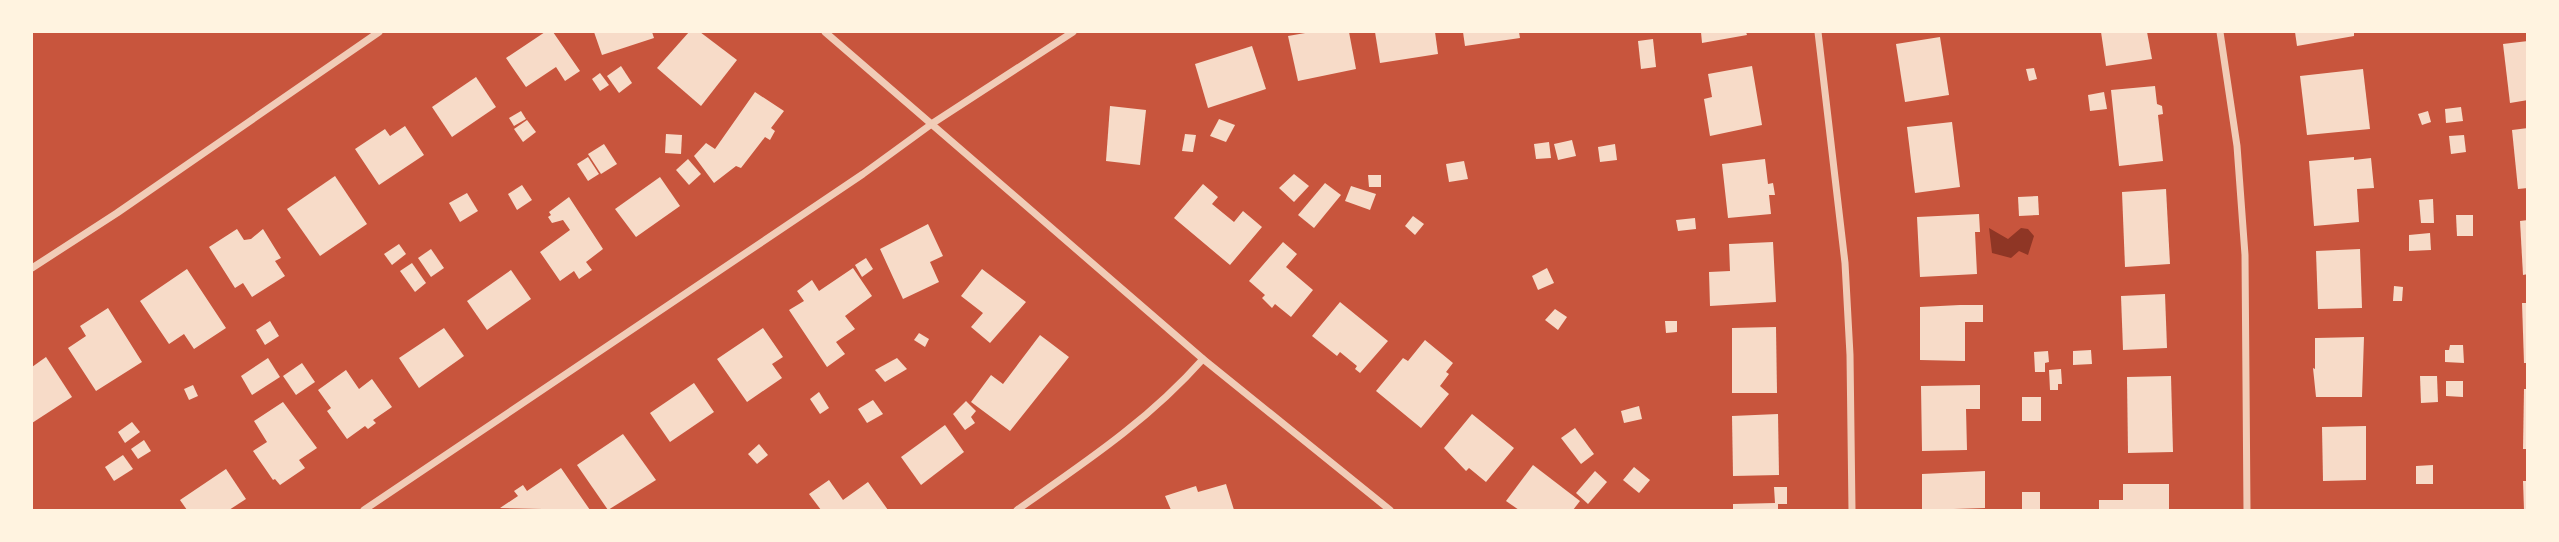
<svg xmlns="http://www.w3.org/2000/svg" width="2559" height="542" font-family="Bitter,serif">
  <rect width="100%" height="100%" fill="#c8553d"/>
  <path fill="#8f3625" d="M1989,228L2008,239L2021,228L2028,229L2034,236L2028,255L2019,251L2011,258L1992,253Z"/>
  <g fill="#f7dbc8">
    <path d="M545,32H553L580,71L565,81L556,67L526,87L506,58Z"/>
    <path d="M594,32H652L654,38L602,55Z"/>
    <path d="M689,32H700L737,60L701,106L657,68Z"/>
    <path d="M1311,32H1349L1356,69L1298,81L1288,36Z"/>
    <path d="M1375,32H1435L1438,54L1380,63Z"/>
    <path d="M1463,32H1519L1520,38L1465,46Z"/>
    <path d="M1701,32H1746L1747,35L1702,43Z"/>
    <path d="M2101,32H2147L2152,59L2106,66Z"/>
    <path d="M2295,32H2354V36L2297,46Z"/>
    <path d="M1940,37L1949,95L1905,102L1896,44Z"/>
    <path d="M1653,39L1656,67L1641,69L1638,41Z"/>
    <path d="M2528,41V100L2510,103L2503,44Z"/>
    <path d="M1252,46L1266,89L1208,108L1195,64Z"/>
    <path d="M621,66L632,83L619,93L607,76Z"/>
    <path d="M1752,66L1762,125L1710,136L1704,99L1712,97L1708,74Z"/>
    <path d="M2034,68L2037,79L2029,81L2026,69Z"/>
    <path d="M2363,69L2370,129L2307,135L2300,76Z"/>
    <path d="M600,73L609,85L600,91L592,79Z"/>
    <path d="M476,77L496,107L452,137L432,107Z"/>
    <path d="M2155,86L2157,104L2162,106L2163,114L2158,115L2163,161L2119,166L2111,90Z"/>
    <path d="M755,92L784,111L771,128L775,131L770,140L765,137L741,168L736,166L714,183L694,156L706,143L715,149Z"/>
    <path d="M2104,92L2107,109L2090,111L2088,95Z"/>
    <path d="M1110,106L1146,110L1140,165L1106,161Z"/>
    <path d="M2461,107L2463,121L2446,123L2445,109Z"/>
    <path d="M521,111L526,119L514,126L509,118Z"/>
    <path d="M2428,111L2431,122L2422,125L2418,114Z"/>
    <path d="M1219,119L1235,125L1226,142L1210,136Z"/>
    <path d="M527,120L536,132L523,142L514,129Z"/>
    <path d="M1952,122L1960,187L1915,193L1907,127Z"/>
    <path d="M405,126L424,155L379,185L355,149L385,129L390,136Z"/>
    <path d="M2528,128V188L2518,189L2512,130Z"/>
    <path d="M666,134L682,135L681,154L665,153Z"/>
    <path d="M1185,134L1196,135L1193,152L1182,151Z"/>
    <path d="M2464,135L2466,152L2451,154L2449,136Z"/>
    <path d="M1572,140L1576,156L1558,160L1554,144Z"/>
    <path d="M1549,142L1551,158L1536,159L1534,144Z"/>
    <path d="M604,144L617,164L601,174L588,154Z"/>
    <path d="M1615,144L1617,160L1600,162L1598,147Z"/>
    <path d="M588,157L599,174L588,181L577,164Z"/>
    <path d="M2354,157V160L2371,158L2374,188L2357,189L2359,222L2314,226L2309,161Z"/>
    <path d="M688,159L701,174L689,185L676,170Z"/>
    <path d="M1765,159L1768,184L1773,183L1775,195H1769L1771,214L1728,218L1722,164Z"/>
    <path d="M1464,161L1468,179L1449,182L1446,164Z"/>
    <path d="M1294,174L1309,186L1294,202L1279,188Z"/>
    <path d="M1368,175H1381V187H1369Z"/>
    <path d="M335,176L367,224L320,256L287,209Z"/>
    <path d="M660,177L680,206L636,237L615,209Z"/>
    <path d="M1325,183L1341,195L1314,228L1298,215Z"/>
    <path d="M1203,184L1218,197L1212,204L1234,222L1243,211L1262,227L1230,265L1174,218Z"/>
    <path d="M522,185L532,200L517,210L508,194Z"/>
    <path d="M1351,186L1376,194L1370,210L1345,201Z"/>
    <path d="M2166,189L2170,264L2125,267L2122,192Z"/>
    <path d="M467,193L478,211L460,222L449,203Z"/>
    <path d="M2038,196L2039,215L2019,216L2018,197Z"/>
    <path d="M569,197L603,249L586,262L592,270L579,279L574,271L560,281L540,252L570,230L563,220L552,223L548,217L551,215L549,212Z"/>
    <path d="M2433,199L2434,223H2421L2419,200Z"/>
    <path d="M1979,214L1980,232H1975L1977,274L1920,277L1917,217Z"/>
    <path d="M2456,215H2473V236H2457Z"/>
    <path d="M1413,216L1424,224L1415,235L1405,226Z"/>
    <path d="M1695,218L1696,229L1678,231L1676,220Z"/>
    <path d="M2528,220V274L2523,275L2520,221Z"/>
    <path d="M928,224L943,256L930,262L939,282L903,299L880,249Z"/>
    <path d="M237,229L244,240L251,239L263,229L281,258L275,261L285,276L252,297L243,283L235,288L209,247Z"/>
    <path d="M2430,233L2431,250L2409,251V235Z"/>
    <path d="M1283,242L1297,254L1286,267L1313,290L1291,317L1275,304L1272,308L1262,298L1265,295L1249,281Z"/>
    <path d="M1773,242L1776,302L1710,306L1709,272L1730,271L1729,244Z"/>
    <path d="M399,244L406,254L392,265L384,254Z"/>
    <path d="M431,249L444,268L431,277L418,258Z"/>
    <path d="M2360,249L2362,308L2318,309L2316,251Z"/>
    <path d="M866,258L873,269L862,277L855,265Z"/>
    <path d="M412,263L426,283L415,292L400,271Z"/>
    <path d="M853,268L872,296L845,316L855,329L836,342L845,354L827,367L789,310L804,301L797,291L812,280L819,291Z"/>
    <path d="M1547,268L1554,283L1538,290L1532,276Z"/>
    <path d="M187,269L226,328L194,349L184,334L169,344L140,301Z"/>
    <path d="M982,269L1026,302L990,343L971,327L983,313L961,296Z"/>
    <path d="M511,270L531,299L487,330L467,301Z"/>
    <path d="M2394,286L2403,287L2402,301H2393Z"/>
    <path d="M2165,294L2167,348L2123,350L2121,296Z"/>
    <path d="M1340,302L1388,341L1360,373L1355,369L1357,366L1340,352L1337,356L1312,336Z"/>
    <path d="M2522,303H2528V363H2524Z"/>
    <path d="M1960,305H1983V322H1965V361L1920,360V307Z"/>
    <path d="M108,308L142,362L96,391L68,348L86,336L80,326Z"/>
    <path d="M1555,309L1567,317L1558,330L1545,320Z"/>
    <path d="M270,321L279,336L265,345L256,330Z"/>
    <path d="M1665,321H1677V332L1666,333Z"/>
    <path d="M1776,327L1777,393H1732V328Z"/>
    <path d="M444,328L464,356L419,388L399,358Z"/>
    <path d="M763,328L783,357L772,364L782,378L747,402L717,359Z"/>
    <path d="M919,333L929,339L925,347L914,340Z"/>
    <path d="M1040,335L1069,357L1010,431L971,402L991,375L1003,384Z"/>
    <path d="M2364,337L2362,397H2316L2313,368L2315,369V338Z"/>
    <path d="M1425,340L1453,363L1446,372L1449,374L1440,386L1449,394L1421,428L1376,391L1403,358L1408,361Z"/>
    <path d="M2450,345H2463L2464,363L2445,362V350H2449Z"/>
    <path d="M2091,350L2092,364L2073,365V351Z"/>
    <path d="M2048,351L2049,362L2045,363V372H2035L2034,352Z"/>
    <path d="M46,357L72,397L32,423V367Z"/>
    <path d="M268,358L280,377L252,395L241,376Z"/>
    <path d="M897,358L907,369L885,382L875,370Z"/>
    <path d="M302,363L315,382L296,395L283,376Z"/>
    <path d="M2061,369L2062,384H2058V390H2050L2049,370Z"/>
    <path d="M346,370L359,389L372,379L392,407L373,420L376,423L368,429L365,426L347,439L327,411L331,408L318,390Z"/>
    <path d="M2171,376L2173,452L2128,453L2127,377Z"/>
    <path d="M2420,376H2437L2438,402L2421,403Z"/>
    <path d="M2446,381H2463V397L2446,396Z"/>
    <path d="M694,383L714,412L670,442L650,413Z"/>
    <path d="M193,385L198,396L189,400L184,389Z"/>
    <path d="M1980,385V409H1966L1967,450L1922,451L1921,386Z"/>
    <path d="M2524,389H2528V449H2523Z"/>
    <path d="M819,392L829,408L820,414L810,399Z"/>
    <rect x="2022" y="397" width="19" height="24"/>
    <path d="M873,400L883,414L867,423L858,409Z"/>
    <path d="M966,401L976,411L971,417L975,423L965,430L953,414Z"/>
    <path d="M283,402L317,448L299,460L305,468L280,485L275,479L273,480L253,451L267,442L254,421Z"/>
    <path d="M1639,406L1642,419L1624,423L1621,411Z"/>
    <path d="M1472,414L1514,448L1486,482L1469,468L1466,471L1444,448Z"/>
    <path d="M1778,414L1779,475L1733,476L1732,416Z"/>
    <path d="M132,422L140,432L125,443L118,432Z"/>
    <path d="M945,425L964,452L921,485L901,457Z"/>
    <path d="M2366,426V480L2323,481L2322,427Z"/>
    <path d="M1575,428L1594,454L1581,464L1561,438Z"/>
    <path d="M623,434L656,480L608,510L577,465Z"/>
    <path d="M144,440L151,451L138,459L131,449Z"/>
    <path d="M759,444L768,455L757,464L748,454Z"/>
    <path d="M123,455L133,469L114,481L105,467Z"/>
    <path d="M1533,465L1580,501L1573,510H1519L1506,501Z"/>
    <path d="M2433,465V484H2416V466Z"/>
    <path d="M1634,467L1650,480L1639,493L1623,480Z"/>
    <path d="M561,468L590,510L500,508L518,496L514,491L523,485L527,491Z"/>
    <path d="M226,469L246,499L229,510H187L180,500Z"/>
    <path d="M1595,471L1607,482L1588,504L1576,493Z"/>
    <path d="M1985,471V508L1922,510V474Z"/>
    <path d="M829,480L843,500L868,482L888,510H821L809,494Z"/>
    <path d="M2523,481H2528V510H2524Z"/>
    <path d="M1226,484L1234,510H1171L1165,496L1196,486L1198,492Z"/>
    <path d="M2123,484H2169V510H2099V500H2123Z"/>
    <path d="M1774,487H1787V504H1778V510H1733V504L1775,503Z"/>
    <rect x="2022" y="492" width="18" height="17"/>
  </g>
  <g fill="none" stroke-linecap="round" stroke-linejoin="round">
    <g stroke="#f1ccb7" stroke-width="7">
      <path d="M825,32L1203,359L1390,510"/>
      <path d="M1818,32L1845,263L1850,355L1852,510"/>
      <path d="M2220,32L2237,146L2245,255L2247,510"/>
      <path d="M32,268L117,213L379,32"/>
      <path d="M364,510L863,174L933,123L1073,32"/>
      <path d="M1017,510C1084,463 1148,421 1203,359"/>
    </g>
  </g>
  <rect width="2559" height="542" fill="none" stroke="#fff3e0" stroke-width="66"/>
</svg>
